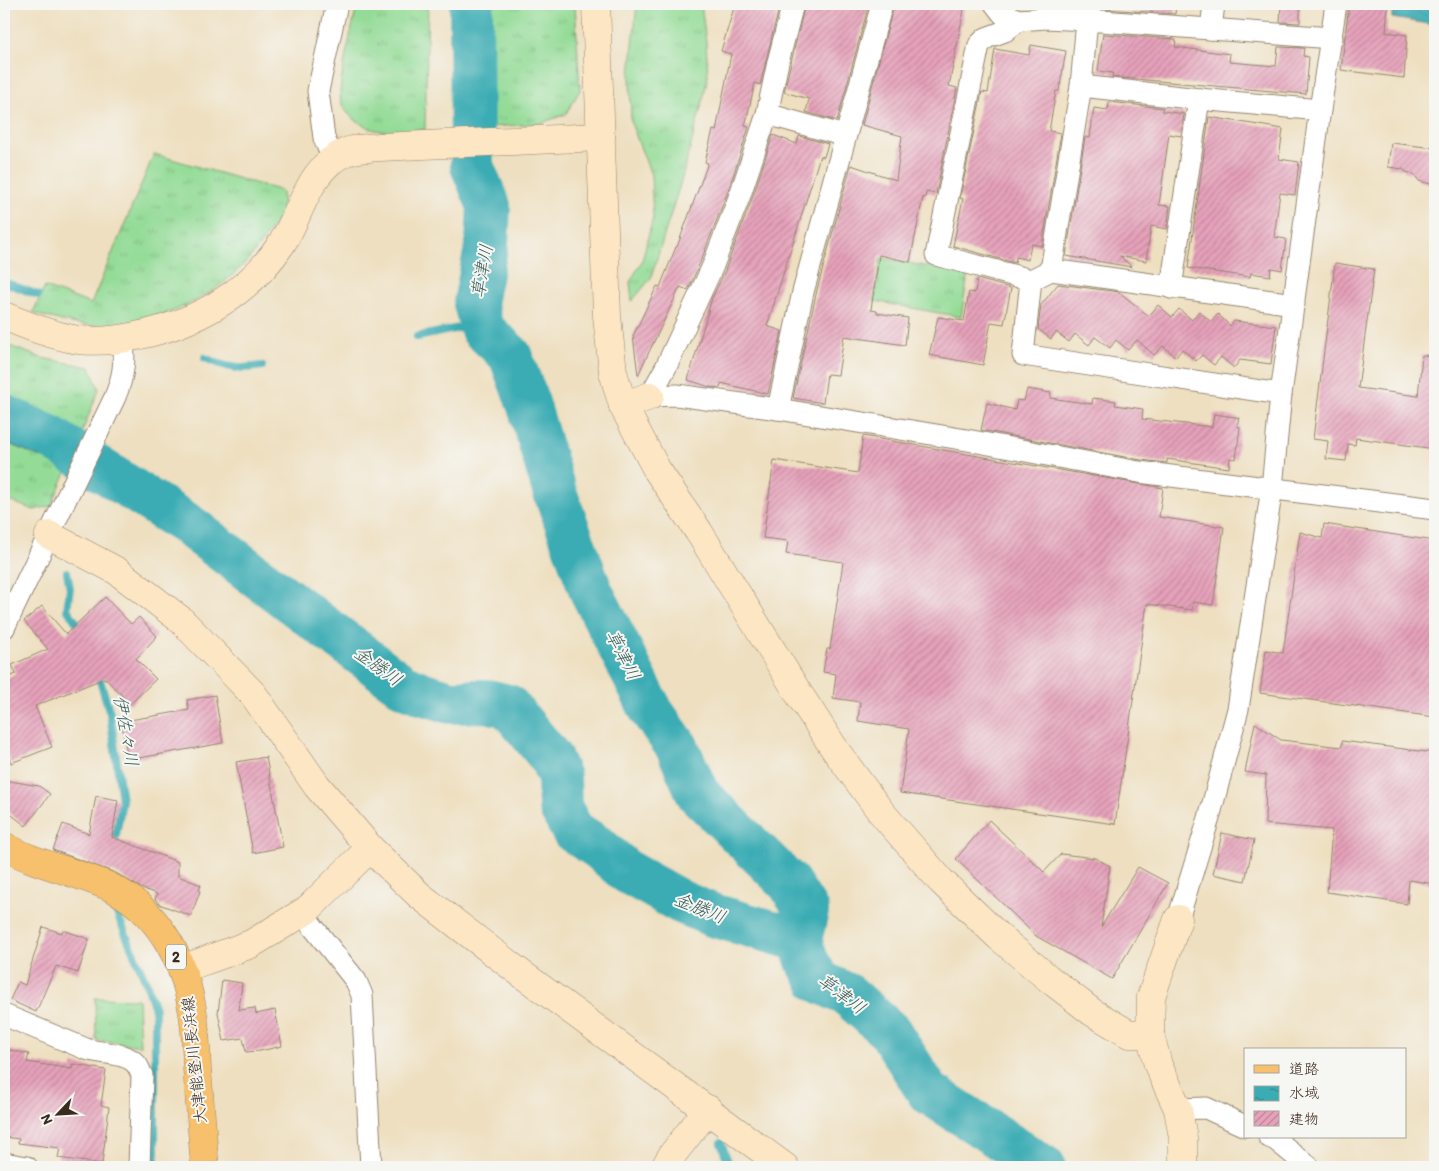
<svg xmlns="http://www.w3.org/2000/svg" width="1439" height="1171" font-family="Itim,'Klee One',sans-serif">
  <defs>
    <pattern id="grass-tufts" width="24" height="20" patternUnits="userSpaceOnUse" patternTransform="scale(1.25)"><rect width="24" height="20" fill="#93db96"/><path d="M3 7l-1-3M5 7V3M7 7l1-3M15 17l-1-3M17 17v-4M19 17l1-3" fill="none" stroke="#80bc81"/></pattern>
    <pattern id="water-ripples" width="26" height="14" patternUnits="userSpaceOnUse" patternTransform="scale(1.25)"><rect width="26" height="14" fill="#3bacb4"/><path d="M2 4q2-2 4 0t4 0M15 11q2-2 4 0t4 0" fill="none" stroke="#338c92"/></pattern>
    <pattern id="building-hatch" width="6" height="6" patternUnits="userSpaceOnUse" patternTransform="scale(1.25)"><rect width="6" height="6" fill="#e7a2bb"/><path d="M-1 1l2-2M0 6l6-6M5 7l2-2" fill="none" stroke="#bc8497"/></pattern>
  </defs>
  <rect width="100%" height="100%" fill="#f6f6f2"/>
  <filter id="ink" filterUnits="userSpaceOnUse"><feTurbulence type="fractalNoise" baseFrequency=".02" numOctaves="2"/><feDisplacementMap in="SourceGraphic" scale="10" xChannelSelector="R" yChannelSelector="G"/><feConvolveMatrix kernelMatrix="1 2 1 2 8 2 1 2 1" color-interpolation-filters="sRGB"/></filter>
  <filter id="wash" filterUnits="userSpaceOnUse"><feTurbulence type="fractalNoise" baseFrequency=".0096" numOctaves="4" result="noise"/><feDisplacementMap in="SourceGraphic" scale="20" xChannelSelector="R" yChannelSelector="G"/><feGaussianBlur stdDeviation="1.12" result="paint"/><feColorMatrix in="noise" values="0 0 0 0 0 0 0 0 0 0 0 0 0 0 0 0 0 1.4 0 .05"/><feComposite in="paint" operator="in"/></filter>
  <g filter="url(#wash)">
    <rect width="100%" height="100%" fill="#eedfc0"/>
    <g fill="url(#grass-tufts)" stroke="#67825a">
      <path d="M357,4H428L425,130C413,130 386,133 375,130C362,126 345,115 341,102C336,87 354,23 357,4Z"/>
      <path d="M493,4H575L580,90L566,114L539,124L490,127L489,87Z"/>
      <path d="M637,4H701L706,42L708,76L702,104L682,178L651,278L632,301L630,282L642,261L653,217L651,175L631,123L630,75Z"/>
      <path d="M154,154L282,191C282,198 283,207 280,214C278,220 272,227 268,233C234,289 172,322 106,326C83,327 61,321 39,315L33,312L45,287L91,304Z"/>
      <path d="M881,258L968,274L961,317L874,301Z"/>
      <path d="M4,344L42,358L90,367L99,389L81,435L4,396Z"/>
      <path d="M4,442L68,468L51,506L34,510L4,499Z"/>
      <path d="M95,998L138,999L140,1046L96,1040Z"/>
    </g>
    <g fill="url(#water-ripples)" stroke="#3b6b69">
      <path d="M1392,4H1435V25L1392,18Z"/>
      <path d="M4,396L81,435L68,468L4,442Z"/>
    </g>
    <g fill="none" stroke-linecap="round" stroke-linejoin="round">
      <g stroke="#3bacb4" stroke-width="8">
        <path d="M4,282L38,295"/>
        <path d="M417,337L473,325L482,329"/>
        <path d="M205,358C226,368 239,370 262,366"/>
        <path d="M67,572L70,588L67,609L82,630"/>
        <path d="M97,671L110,713L122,801L114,846"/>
        <path d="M112,902L146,982L155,1009V1167"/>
        <path d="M721,1143L730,1167"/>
      </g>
      <g stroke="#3bacb4" stroke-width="44">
        <path d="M471,4L472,166L489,206L487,243L475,303L482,329L510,355L528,403L553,487L591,591L652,712L677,747L698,794L789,883L807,911L800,940L807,961L819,981L848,995L890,1032L928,1092L1044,1167"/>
        <path d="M4,416L52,438L188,525L402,685L424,694L451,702L487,701L508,706L550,757L559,777L560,807L573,831L599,848L627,872L681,902L712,915L800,940"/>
      </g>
    </g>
    <g id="blocks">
      <g fill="url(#building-hatch)">
        <path d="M735,4H780L760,85L755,83L745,126L749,127L728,191L700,263L688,290L680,287L638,375L633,336L657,286L660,287L676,247H677L708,163L705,162L713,130L716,131L731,54L721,51Z"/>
        <path d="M805,4H869L837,121L806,112L809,99L784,92Z"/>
        <path d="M894,4H965L949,86L957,88L936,194L926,192L925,198L923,197L910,262L879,255L871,310L877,311V313L908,318L905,345L844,336L838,375L827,374L823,403L793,398L817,290L851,165L896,180L902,136L862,125Z"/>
        <path d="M1107,4H1176L1175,14L1106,9Z"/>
        <path d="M1281,4H1300V23L1280,22Z"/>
        <path d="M1349,4H1388L1386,32L1407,35L1404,78L1341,70Z"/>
        <path d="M1103,34L1174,39L1176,40L1175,47L1230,54L1229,62L1276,66L1278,47L1304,48L1303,56L1309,57L1306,94L1112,77L1113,73L1098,71Z"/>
        <path d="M1031,45L1066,51L1059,91H1056L1049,131L1061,133L1042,246L1031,244L1028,260L1016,257L1015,263L953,246L963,199L960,198L982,92L988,93L995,49L1029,55Z"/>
        <path d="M1109,102L1163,108L1162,111L1184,114L1181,136L1169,134L1159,205L1170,206L1167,229L1151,226L1146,261L1120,256L1132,267L1066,256L1085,137L1090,138L1094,108L1108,110Z"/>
        <path d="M1209,117L1283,129L1279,159L1299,162L1295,195L1280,193L1274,237L1286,239L1282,270L1271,268L1270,276L1251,273L1250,277L1188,268Z"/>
        <path d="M773,135L797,144L799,136L828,144L824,157L820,156L767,326L782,331L768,394L721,383L720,388L710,387L688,380L712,298L724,273L752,199Z"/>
        <path d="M1391,143L1435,148V185L1419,181L1414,174L1406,172L1403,169L1388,167Z"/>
        <path d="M1335,263L1374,269L1358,388L1418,396L1422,355L1435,356V449L1356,438L1355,445L1348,444L1346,461L1326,459L1328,441L1313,439Z"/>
        <path d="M977,279L1011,288L1004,324L991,322L983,365L929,355L938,317L964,321L969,292L975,293Z"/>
        <path d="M1058,284L1119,292L1149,316L1158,305L1172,317L1179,309L1192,320L1199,311L1211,322L1218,314L1230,326L1234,321L1276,326L1271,364L1240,360L1234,368L1221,357L1214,365L1202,355L1196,361L1182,349L1176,357L1163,346L1154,355L1137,340L1128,350L1116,340L1110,348L1095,337L1089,345L1075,334L1069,342L1056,332L1051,339L1038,329L1041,305Z"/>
        <path d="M1027,389L1051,393L1050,398L1092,404L1093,398L1116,401L1115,405L1143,409L1142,419L1212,427L1214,414L1235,417L1239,418L1237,426L1240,427L1236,459L1230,458L1229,468L1167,459V463L1141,460L981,430L987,403L1015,410L1017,400L1024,401Z"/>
        <path d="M863,436L1163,488L1159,517L1224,527L1213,605L1193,602L1192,610L1147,604L1115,824L900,793L909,729L858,721L860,702L833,698L836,674L823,672L827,649H830L843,562L786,554L788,541L763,538L774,460L858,473Z"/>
        <path d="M1324,524L1435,541V717L1260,693L1266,650L1283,653L1300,532L1322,538Z"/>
        <path d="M105,597L131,624L139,617L157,636L136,659L156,679L130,704L105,678L35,706L52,747L11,763L4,746V679L16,674L12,665L48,649L24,621L42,606L66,634Z"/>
        <path d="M215,695L223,743L128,760L122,725L124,724V721L189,710L187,700Z"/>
        <path d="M1255,723L1281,740L1342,747V741L1435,753V884L1409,880L1407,904L1327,892L1332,830L1265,824L1266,775L1245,772Z"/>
        <path d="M266,757L283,847L253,853L236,762Z"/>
        <path d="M4,780L39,786L50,794L26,826L4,809Z"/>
        <path d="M96,796L118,800L112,837L178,862V876L201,885L199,891H200L191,916L159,904L155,899L157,894L141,888L116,873L53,850L63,824L89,834Z"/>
        <path d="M989,820L1044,872L1061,854L1095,858L1110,866L1101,927L1138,867L1168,883L1112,979L1036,936L956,859Z"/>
        <path d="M1222,833L1254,840L1245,881L1213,874Z"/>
        <path d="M43,927L62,933L63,930L89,939L78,973L56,966L36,1012L10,1000L18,982L25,985Z"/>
        <path d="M222,980L242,983L239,1010L255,1008L256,1014L275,1010L282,1046L260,1051L246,1052L243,1038L224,1041L218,1013Z"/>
        <path d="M4,1049L29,1054L27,1062L72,1069V1064L106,1070L101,1105L109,1107L102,1164L58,1158L60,1148L18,1143L19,1139L4,1137Z"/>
      </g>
    </g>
  </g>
  <g filter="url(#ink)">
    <use href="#blocks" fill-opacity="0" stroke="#94846f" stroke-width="1"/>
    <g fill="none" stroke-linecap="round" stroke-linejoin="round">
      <g stroke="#94846f" stroke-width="23">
        <g id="street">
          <path d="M995,4L1003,14L1019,20L1005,31L986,38L979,45L936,255L1031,280L1051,270"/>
          <path d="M1019,20L1046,18L1087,20"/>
          <path d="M1211,29L1214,4"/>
          <path d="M1081,86L1199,99L1320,110"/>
          <path d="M767,114L845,136"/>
          <path d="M333,159L324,138L318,91L337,4"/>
          <path d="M1031,280L1023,355L1281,394"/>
          <path d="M1171,288L1199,99"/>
          <path d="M1294,304L1051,270L1081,86L1087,20L1332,38"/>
          <path d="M650,396L677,395L778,409L967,440L1139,472L1435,509"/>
          <path d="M650,396L666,367L712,268L740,195L767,114L778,62L793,4"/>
          <path d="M778,409L803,292L882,4"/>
          <path d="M4,628L115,397C124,375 125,362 123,339"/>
          <path d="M302,913L356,981L362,995L371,1167"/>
          <path d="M1178,919L1209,818L1238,709L1272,488L1281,394L1320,110L1336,4"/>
          <path d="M4,1015L86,1049C101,1054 127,1052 136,1064C139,1067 140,1072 142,1075L139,1167"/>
          <path d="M1178,1109L1206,1108L1245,1126"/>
          <path d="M1269,1137L1276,1140L1309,1167"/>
          <path d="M4,1163L27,1167"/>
        </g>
      </g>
      <g stroke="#94846f" stroke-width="29">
        <g id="secondary">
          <path d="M596,4L607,316L613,372L623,406"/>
          <path d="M4,316C28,326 53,336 79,340C98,342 118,340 136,336C194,324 249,294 282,243C302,212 309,167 346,152C356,148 369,148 380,147L601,137"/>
          <path d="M650,396L623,406L657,470L699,532L797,691L836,751L881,812L941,881L999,937L1048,978L1092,1012L1129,1034H1150L1158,1065L1178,1109L1183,1138V1167"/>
          <path d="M49,535L117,571L181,620L253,694L317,786L370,848L419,895L515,969L785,1167"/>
          <path d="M182,969L251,944L307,910L370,848"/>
          <path d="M1150,1034L1151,997L1178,919"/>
          <path d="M665,1167L672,1155L708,1109"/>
        </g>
      </g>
      <g stroke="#94846f" stroke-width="29">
        <path id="primary" d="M4,846C37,865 75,871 110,887C158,910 183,958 192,1008C196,1027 196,1049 197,1069C200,1101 202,1134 205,1167"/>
      </g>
      <use href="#street" stroke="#fff" stroke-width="21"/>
      <use href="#secondary" stroke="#fce6c4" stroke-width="28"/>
      <use href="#primary" stroke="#f7c06c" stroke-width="28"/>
    </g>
  </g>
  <g text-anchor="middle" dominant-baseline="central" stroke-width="4" stroke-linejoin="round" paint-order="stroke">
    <rect fill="#f6f6f2" stroke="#73675e" stroke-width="1" x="166" y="944.5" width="20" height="25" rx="4"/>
    <g font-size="15" font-weight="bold" fill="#3b2a1e">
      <text x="176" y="957">2</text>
    </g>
    <g font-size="16" fill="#3b2a1e" stroke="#f6f6f2">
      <text transform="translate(194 1060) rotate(-96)">大津能登川長浜線</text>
    </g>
    <g font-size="18" font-style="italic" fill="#3b5e5a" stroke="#f6f6f2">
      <text transform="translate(482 271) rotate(-80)">草津川</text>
      <text transform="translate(623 655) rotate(63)">草津川</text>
      <text transform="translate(378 666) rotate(36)">金勝川</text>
      <text transform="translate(126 731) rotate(80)">伊佐々川</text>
      <text transform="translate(700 908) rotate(22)">金勝川</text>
      <text transform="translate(842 994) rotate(37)">草津川</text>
    </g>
  </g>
  <rect width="1439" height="1171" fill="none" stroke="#f6f6f2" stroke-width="20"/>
  <rect x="1244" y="1048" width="162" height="90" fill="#f6f6f2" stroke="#aba49d"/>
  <rect x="1254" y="1065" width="25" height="8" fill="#f7c06c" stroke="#aba49d"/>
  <text x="1289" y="1074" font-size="15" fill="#3b2a1e">道路</text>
  <rect x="1254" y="1086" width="25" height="15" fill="url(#water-ripples)" stroke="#aba49d"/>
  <text x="1289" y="1098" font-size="15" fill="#3b2a1e">水域</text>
  <rect x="1254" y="1111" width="25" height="15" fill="url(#building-hatch)" stroke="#aba49d"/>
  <text x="1289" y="1124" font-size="15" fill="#3b2a1e">建物</text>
  <g transform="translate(58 1114) rotate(245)" stroke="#f6f6f2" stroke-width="4" paint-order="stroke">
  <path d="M0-4L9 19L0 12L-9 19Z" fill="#3b2a1e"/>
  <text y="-8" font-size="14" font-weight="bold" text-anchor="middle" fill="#3b2a1e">N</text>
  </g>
</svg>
